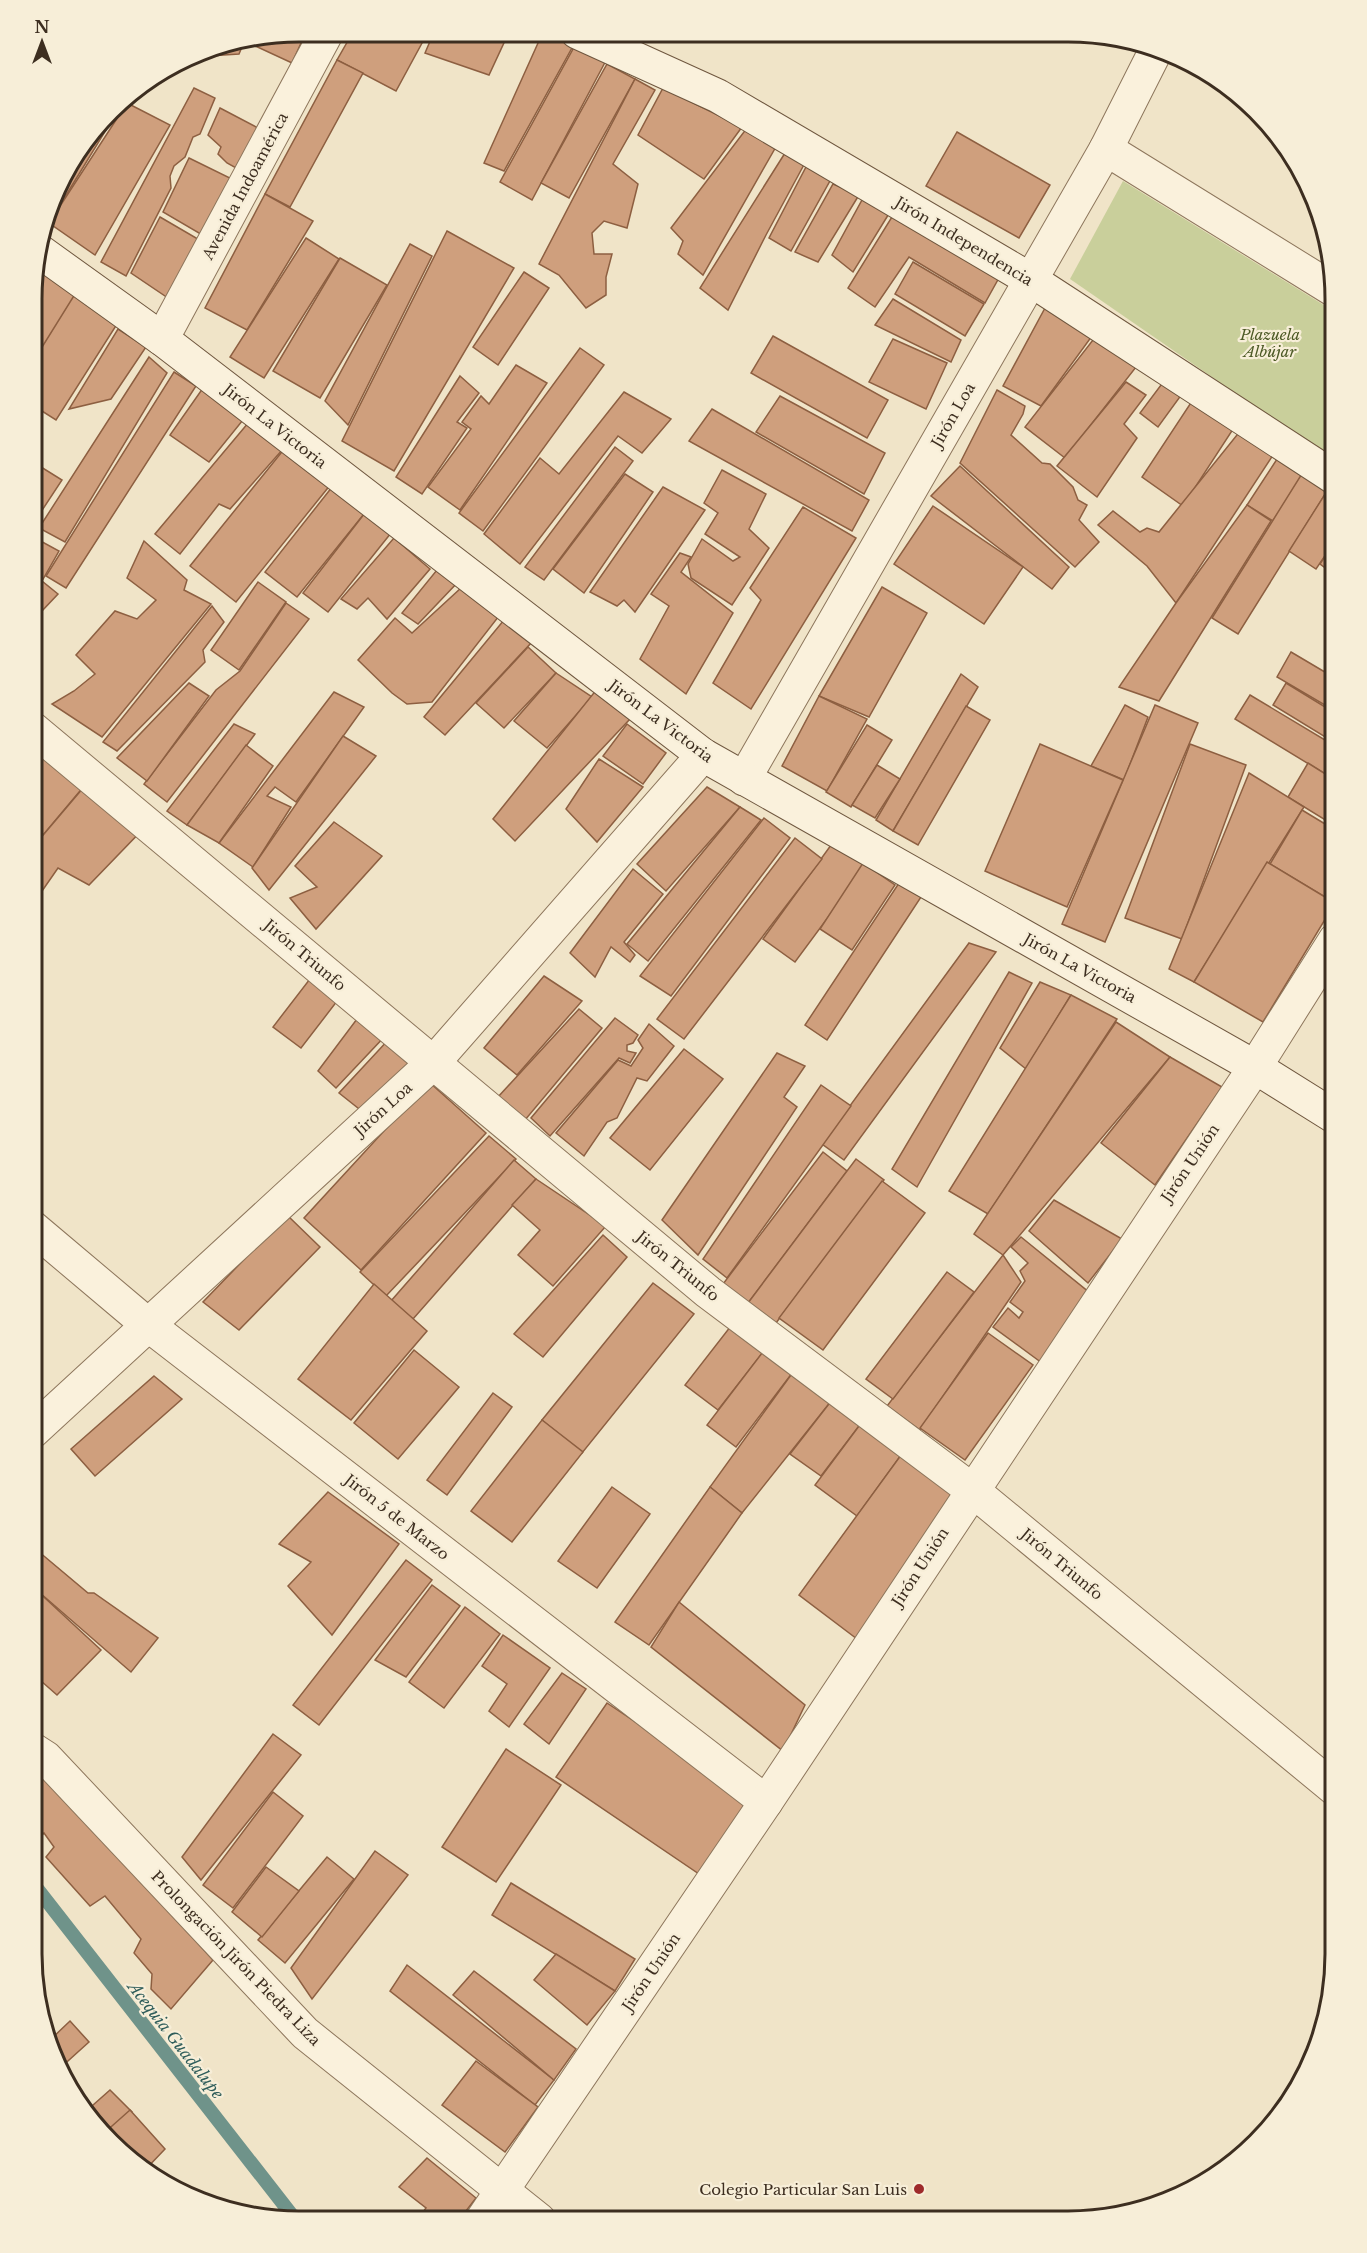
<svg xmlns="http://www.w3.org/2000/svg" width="1367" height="2253" font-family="'Libre Baskerville',serif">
  <rect width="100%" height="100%" fill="#f0e4c8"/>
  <path fill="#c9cf9b" d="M1123,181L1335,312V462L1070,279Z"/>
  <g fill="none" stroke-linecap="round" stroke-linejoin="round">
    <path stroke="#6f938a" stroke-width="14" d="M32,1882L295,2219"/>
  </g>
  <g fill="#cf9f7d" stroke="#8d5f41" stroke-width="1.5">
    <path d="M299,32H306L292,63L251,44L252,41Z"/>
    <path d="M353,32H428L396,91L337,60Z"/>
    <path d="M434,32H509L489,75L425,53Z"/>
    <path d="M543,32H550L573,46L504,171L484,163Z"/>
    <path d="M578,40L610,53L532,200L500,182Z"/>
    <path d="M244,42L239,54L209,56L212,49Z"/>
    <path d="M337,60L363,73L290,207L265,194Z"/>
    <path d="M607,64L635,79L569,198L541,183Z"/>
    <path d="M635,79L655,90L613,164L638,184L627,228L604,221L592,233L594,254H612L606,277V295L586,308L559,275L539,264Z"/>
    <path d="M194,88L215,98L200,134L193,137L185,157L174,166L170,176L171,188L126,276L101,262Z"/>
    <path d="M663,88L742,127L704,179L638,135Z"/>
    <path d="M127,103L170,125L95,255L49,223Z"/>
    <path d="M220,108L260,129L245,173L227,163L218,154L221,147L208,135Z"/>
    <path d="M750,124L777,145L703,275L678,254L683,241L671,228Z"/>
    <path d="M101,126L106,130L49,223L47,221L59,180Z"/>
    <path d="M957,132L1050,185L1019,238L926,186Z"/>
    <path d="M785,153L806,161L766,235L728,310L700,288Z"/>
    <path d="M189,158L234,180L204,236L163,212Z"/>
    <path d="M807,165L831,179L791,251L769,238Z"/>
    <path d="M833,184L859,195L818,262L795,252Z"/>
    <path d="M265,194L313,221L247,330L205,308Z"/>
    <path d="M862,200L890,212L853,272L832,255Z"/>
    <path d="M895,212L1000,276L985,303L909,257L875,307L848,288Z"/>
    <path d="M160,217L203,242L168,298L131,273Z"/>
    <path d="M447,231L514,268L394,471L342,441Z"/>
    <path d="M306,238L339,259L264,378L230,357Z"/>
    <path d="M410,244L432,256L348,425L325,401Z"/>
    <path d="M340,258L387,285L320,398L273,371Z"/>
    <path d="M913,262L984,304L965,336L895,294Z"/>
    <path d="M34,264L79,292L34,361Z"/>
    <path d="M524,272L549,288L498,365L473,347Z"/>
    <path d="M75,294L119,321L56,420L34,406V360Z"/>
    <path d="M893,299L961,340L951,362L875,325Z"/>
    <path d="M1045,308L1092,336L1041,406L1003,386Z"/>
    <path d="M118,329L146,347L111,399L69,409Z"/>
    <path d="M1100,331L1140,362L1065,458L1025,427Z"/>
    <path d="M773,336L888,400L867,438L751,373Z"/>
    <path d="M893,339L947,363L926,409L869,382Z"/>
    <path d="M580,348L604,365L483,531L459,513Z"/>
    <path d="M149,357L167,373L65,542L39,528Z"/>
    <path d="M516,365L547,383L460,510L428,487L471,429L462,422L481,396L489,404Z"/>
    <path d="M174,372L196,386L66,588L46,576Z"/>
    <path d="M460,376L479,393L457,422L467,428L422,494L396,477Z"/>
    <path d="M1164,381L1182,394L1158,427L1140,413Z"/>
    <path d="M1126,382L1146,395L1124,424L1137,438L1097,497L1057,466Z"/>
    <path d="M203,388L247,415L209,462L170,435Z"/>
    <path d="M997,390L1025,406L1023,414L1011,435L1042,463L1050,464L1073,487L1078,500L1087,505L1079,520L1099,542L1075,567L960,463Z"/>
    <path d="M624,392L671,419L642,453L618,436L520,564L484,534L540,458L559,474Z"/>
    <path d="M1198,392L1239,420L1183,506L1142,477Z"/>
    <path d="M780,396L885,453L864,494L756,432Z"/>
    <path d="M712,409L869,500L852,531L689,441Z"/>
    <path d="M254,416L291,440L230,509L219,504L180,554L155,534Z"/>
    <path d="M1245,425L1277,449L1176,603L1147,566L1098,525L1113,511L1140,532L1147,528L1159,532Z"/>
    <path d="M615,447L633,461L544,580L525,567Z"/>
    <path d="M285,448L331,484L236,602L190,566Z"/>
    <path d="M1281,453L1306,470L1273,521L1247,505Z"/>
    <path d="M33,462L62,480L33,524Z"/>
    <path d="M1308,464L1334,480L1238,634L1212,618Z"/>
    <path d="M960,466L1069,567L1052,589L931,496Z"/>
    <path d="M722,470L766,494L749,529L769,548L732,605L691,578L688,564L702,539L733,561L740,557L705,534L718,513L704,503Z"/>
    <path d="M625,474L653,492L584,593L553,569Z"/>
    <path d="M340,477L368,509L297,597L265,572Z"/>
    <path d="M1334,480L1335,541L1316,569L1289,551Z"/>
    <path d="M663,487L705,510L635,612L624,600L617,606L590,592Z"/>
    <path d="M1247,505L1271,521L1159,701L1119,687L1176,603Z"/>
    <path d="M933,506L1023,567L984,624L894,564Z"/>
    <path d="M803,507L856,538L751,709L713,683L761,600L750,588Z"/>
    <path d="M368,509L391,533L328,612L303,593Z"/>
    <path d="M35,538L59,551L42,581L58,594L40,613L33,610Z"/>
    <path d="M394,538L430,569L387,619L368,598L357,609L341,599Z"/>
    <path d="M144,541L187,580L184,590L211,604L102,737L52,704L74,691L95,674L76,655L115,611L137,619L156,600L127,578Z"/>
    <path d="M1335,541V575L1320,564Z"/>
    <path d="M680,553L691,557L681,572L733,613L686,694L640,659L669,606L651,594Z"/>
    <path d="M441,565L458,582L418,624L402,613Z"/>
    <path d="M258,582L286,602L239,670L211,650Z"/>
    <path d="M882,587L927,613L869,717L819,696Z"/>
    <path d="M461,588L499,616L432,702L407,704L392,693L358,660L395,618L412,633Z"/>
    <path d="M286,603L309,619L167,802L144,784L216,690L240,671Z"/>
    <path d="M212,606L224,622L203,650L205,662L117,751L103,742Z"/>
    <path d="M504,620L532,642L445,735L424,717Z"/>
    <path d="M1335,644V663L1327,659Z"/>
    <path d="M528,647L556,673L504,728L476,703Z"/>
    <path d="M1291,652L1335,678V711L1277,677Z"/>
    <path d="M556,673L592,697L547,748L514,721Z"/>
    <path d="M961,674L978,687L893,831L876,820Z"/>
    <path d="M189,683L209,696L147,781L117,758Z"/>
    <path d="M1286,683L1335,713V743L1273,705Z"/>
    <path d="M597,689L630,719L515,841L493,819Z"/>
    <path d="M334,692L364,707L296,802L275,787L267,796L291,807L253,867L219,843Z"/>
    <path d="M1250,695L1335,746V780L1235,719Z"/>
    <path d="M819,696L867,719L827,791L782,766Z"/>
    <path d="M1125,705L1148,717L1124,780L1091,766Z"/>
    <path d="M1155,705L1198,723L1105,942L1062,924Z"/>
    <path d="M966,706L990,720L918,845L893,831Z"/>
    <path d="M234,724L255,734L187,825L167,811Z"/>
    <path d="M627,724L666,753L643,784L603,756Z"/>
    <path d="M867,725L892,740L851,807L826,792Z"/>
    <path d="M343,736L376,756L269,890L252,868Z"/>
    <path d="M33,739L90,779L33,847Z"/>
    <path d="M1040,744L1123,780L1067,907L985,871Z"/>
    <path d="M1190,744L1246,765L1182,939L1125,918Z"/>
    <path d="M246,745L273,766L219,843L187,825Z"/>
    <path d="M599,759L643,787L597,842L566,809Z"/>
    <path d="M1308,763L1335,780V826L1288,797Z"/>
    <path d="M877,765L900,779L875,818L852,805Z"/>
    <path d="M1249,773L1304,807L1194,982L1169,969Z"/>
    <path d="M89,781L146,826L89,885L58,868L33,904V847Z"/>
    <path d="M707,787L740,807L666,891L637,864Z"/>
    <path d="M740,807L761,820L648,961L627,944Z"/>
    <path d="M1302,810L1335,830V903L1270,864Z"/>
    <path d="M764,818L790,838L671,996L640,976Z"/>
    <path d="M334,822L382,856L316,929L290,898L317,887L295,866Z"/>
    <path d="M839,834L872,858L795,962L763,939Z"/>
    <path d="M795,838L822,859L684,1039L657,1019Z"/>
    <path d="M1267,862L1335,903L1263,1022L1194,982Z"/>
    <path d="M863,863L895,885L852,950L820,929Z"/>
    <path d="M633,869L663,894L624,942L635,955L630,962L611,947L595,977L570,953Z"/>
    <path d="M901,880L923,894L827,1040L805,1025Z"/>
    <path d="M969,943L996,952L844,1160L822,1144Z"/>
    <path d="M1009,972L1032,983L917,1187L892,1169Z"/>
    <path d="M313,975L341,996L301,1048L273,1027Z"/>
    <path d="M544,976L582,1001L517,1075L484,1048Z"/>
    <path d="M1040,982L1071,995L1026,1069L1000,1048Z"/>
    <path d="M1071,995L1117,1019L988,1214L949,1191Z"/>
    <path d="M579,1009L602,1028L525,1120L498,1097Z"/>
    <path d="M360,1015L386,1035L336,1088L318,1071Z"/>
    <path d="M615,1018L638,1035L633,1043L627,1045V1051L636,1053L630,1063L619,1058L550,1136L531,1118Z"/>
    <path d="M1116,1022L1170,1057L1003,1255L974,1234Z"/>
    <path d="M649,1024L674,1046L647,1081L637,1078L617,1118L607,1122L584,1156L556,1133L618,1060L631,1066L643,1048L638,1040Z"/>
    <path d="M390,1038L414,1061L363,1112L339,1093Z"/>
    <path d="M684,1049L723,1079L650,1170L610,1138Z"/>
    <path d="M777,1053L805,1066L784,1097L797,1107L698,1255L662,1220Z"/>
    <path d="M1170,1057L1222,1087L1155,1185L1101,1143Z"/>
    <path d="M429,1082L486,1133L361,1270L304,1218Z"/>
    <path d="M821,1085L851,1106L727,1278L703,1259Z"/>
    <path d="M489,1136L516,1159L386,1296L360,1272Z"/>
    <path d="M823,1152L847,1171L748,1303L723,1284Z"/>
    <path d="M856,1159L884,1180L776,1323L748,1303Z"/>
    <path d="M514,1160L536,1179L413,1319L391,1301Z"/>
    <path d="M536,1179L606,1226L553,1286L518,1255L540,1230L512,1205Z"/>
    <path d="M882,1181L925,1213L823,1350L779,1318Z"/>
    <path d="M1054,1200L1122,1239L1088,1283L1029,1231Z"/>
    <path d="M287,1215L320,1247L239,1330L203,1302Z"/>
    <path d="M603,1235L627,1257L543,1357L514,1334Z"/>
    <path d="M1021,1237L1090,1293L1042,1363L993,1327L1008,1308L1019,1318L1023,1312L1010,1302L1025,1281L1020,1271L1028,1263L1011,1247Z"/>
    <path d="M1003,1255L1021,1282L920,1430L887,1406Z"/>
    <path d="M947,1272L974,1292L893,1399L866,1379Z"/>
    <path d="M653,1283L694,1314L582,1453L542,1420Z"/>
    <path d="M374,1284L427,1331L351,1420L298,1379Z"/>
    <path d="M734,1322L767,1347L718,1410L685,1385Z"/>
    <path d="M988,1333L1033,1365L965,1460L920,1428Z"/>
    <path d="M769,1344L796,1368L736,1447L707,1425Z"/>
    <path d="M414,1350L459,1387L398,1459L354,1423Z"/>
    <path d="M796,1368L832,1400L742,1513L710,1487Z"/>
    <path d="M154,1376L182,1399L95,1476L71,1449Z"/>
    <path d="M493,1393L512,1407L447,1495L427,1480Z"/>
    <path d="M832,1400L862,1422L821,1476L790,1454Z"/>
    <path d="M542,1420L583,1452L512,1542L471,1511Z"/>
    <path d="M862,1422L904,1451L857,1516L815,1485Z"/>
    <path d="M904,1451L960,1487L861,1642L799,1595Z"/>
    <path d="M612,1487L650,1514L597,1588L558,1561Z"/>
    <path d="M710,1487L742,1513L649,1645L615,1622Z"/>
    <path d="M328,1492L399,1544L332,1635L288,1586L311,1562L279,1544Z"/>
    <path d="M32,1546L88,1593H94L158,1638L131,1672L32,1586Z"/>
    <path d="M406,1560L432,1580L319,1725L293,1705Z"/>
    <path d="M432,1585L460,1606L406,1677L375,1660Z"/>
    <path d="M32,1586L101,1650L57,1695L32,1673Z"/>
    <path d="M679,1602L805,1705L783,1751L651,1647Z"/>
    <path d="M465,1607L500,1634L444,1708L409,1682Z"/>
    <path d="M503,1635L550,1668L509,1727L489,1711L507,1684L482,1666Z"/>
    <path d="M562,1673L586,1689L549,1744L524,1724Z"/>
    <path d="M607,1703L754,1801L702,1876L556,1777Z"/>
    <path d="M273,1734L301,1755L201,1880L182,1857Z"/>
    <path d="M506,1749L561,1785L496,1882L442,1847Z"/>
    <path d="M32,1760L213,1960L171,2009L151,1989L152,1974L134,1953L141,1939L105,1896L90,1906L46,1857L54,1847L44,1833L35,1843L32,1840V1796L35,1792L32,1789Z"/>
    <path d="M273,1792L303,1816L233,1908L203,1885Z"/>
    <path d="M375,1851L408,1875L312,1999L291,1968Z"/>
    <path d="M327,1857L354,1879L285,1963L258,1940Z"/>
    <path d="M266,1867L299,1891L262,1937L232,1912Z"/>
    <path d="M511,1883L635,1959L615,1991L492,1915Z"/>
    <path d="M556,1954L615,1991L587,2025L534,1980Z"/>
    <path d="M407,1965L554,2080L535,2105L390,1991Z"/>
    <path d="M474,1971L576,2049L554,2080L453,1995Z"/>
    <path d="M70,2021L89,2042L59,2069L52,2056L49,2041Z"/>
    <path d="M476,2061L538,2107L505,2152L442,2105Z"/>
    <path d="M110,2090L132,2112L104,2135L84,2113Z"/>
    <path d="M130,2110L165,2149L144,2171L136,2166L103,2134Z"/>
    <path d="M427,2158L476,2198L459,2220H417L426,2208L399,2187Z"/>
  </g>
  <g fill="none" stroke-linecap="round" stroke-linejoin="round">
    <g stroke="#8d765c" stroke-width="35">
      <g id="street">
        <path d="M1106,149L1334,290"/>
        <path d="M162,339L327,32"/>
        <path d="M33,729L708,1292L972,1490L1335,1789"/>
        <path d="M744,779L1106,149L1157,48"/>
        <path d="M32,1227L147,1324L766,1802"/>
        <path d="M32,1432L434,1062L703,755"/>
        <path d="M32,1749L46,1758L305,2033L539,2220"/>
        <path d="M482,2220L766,1802L1255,1067L1335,940"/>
      </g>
    </g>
    <g stroke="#6f573f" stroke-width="35">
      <g id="secondary">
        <path d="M577,32L718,96L1031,280L1335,478"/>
        <path d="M38,250L162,339L703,755L1255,1067L1335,1117"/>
      </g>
    </g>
    <use href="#street" stroke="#faf1dc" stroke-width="33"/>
    <use href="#secondary" stroke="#faf1dc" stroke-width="33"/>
  </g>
  <circle fill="#9e2a2b" stroke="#f7eed8" stroke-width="2" cx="919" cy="2189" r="6"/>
  <g text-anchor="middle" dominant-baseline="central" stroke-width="4.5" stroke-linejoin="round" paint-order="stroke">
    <g font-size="15" fill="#3d2e20" stroke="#f7eed8">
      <text transform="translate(245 186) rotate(-62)">Avenida Indoamérica</text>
      <text transform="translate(964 241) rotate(31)">Jirón Independencia</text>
      <text transform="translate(953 415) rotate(-60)">Jirón Loa</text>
      <text transform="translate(275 426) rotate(38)">Jirón La Victoria</text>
      <text transform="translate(661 721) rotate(37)">Jirón La Victoria</text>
      <text transform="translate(305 955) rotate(40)">Jirón Triunfo</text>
      <text transform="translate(1080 968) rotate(29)">Jirón La Victoria</text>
      <text transform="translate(383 1109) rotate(-42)">Jirón Loa</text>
      <text transform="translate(1190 1163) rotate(-56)">Jirón Unión</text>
      <text transform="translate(678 1266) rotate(39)">Jirón Triunfo</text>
      <text transform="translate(397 1517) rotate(38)">Jirón 5 de Marzo</text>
      <text transform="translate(1062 1564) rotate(40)">Jirón Triunfo</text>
      <text transform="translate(920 1567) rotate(-57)">Jirón Unión</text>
      <text transform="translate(236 1958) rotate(46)">Prolongación Jirón Piedra Liza</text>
      <text transform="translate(651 1972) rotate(-56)">Jirón Unión</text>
    </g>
    <g font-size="15" font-style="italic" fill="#4d5a26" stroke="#f7eed8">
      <text x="1270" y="334">Plazuela<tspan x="1270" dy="17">Albújar</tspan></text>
    </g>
    <g font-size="15" fill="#3d2e20" stroke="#f7eed8" text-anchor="end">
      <text x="907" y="2189">Colegio Particular San Luis</text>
    </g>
    <g font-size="16" font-style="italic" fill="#2f5d5a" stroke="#f7eed8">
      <text transform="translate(176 2040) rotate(52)">Acequia Guadalupe</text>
    </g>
  </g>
  <path d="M0 0H1367V2253H0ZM299 42H1068A257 257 0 0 1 1325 299V1954A257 257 0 0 1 1068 2211H299A257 257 0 0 1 42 1954V299A257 257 0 0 1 299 42Z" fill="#f7eed8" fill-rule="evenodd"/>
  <path fill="none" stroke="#3d2e20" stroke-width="3" d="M299 42H1068A257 257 0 0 1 1325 299V1954A257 257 0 0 1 1068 2211H299A257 257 0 0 1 42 1954V299A257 257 0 0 1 299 42Z"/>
  <g transform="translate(42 42)" stroke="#f7eed8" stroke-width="4.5" paint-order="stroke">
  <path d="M0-4.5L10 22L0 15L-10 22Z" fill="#3d2e20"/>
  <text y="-9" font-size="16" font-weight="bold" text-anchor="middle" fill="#3d2e20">N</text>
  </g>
</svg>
